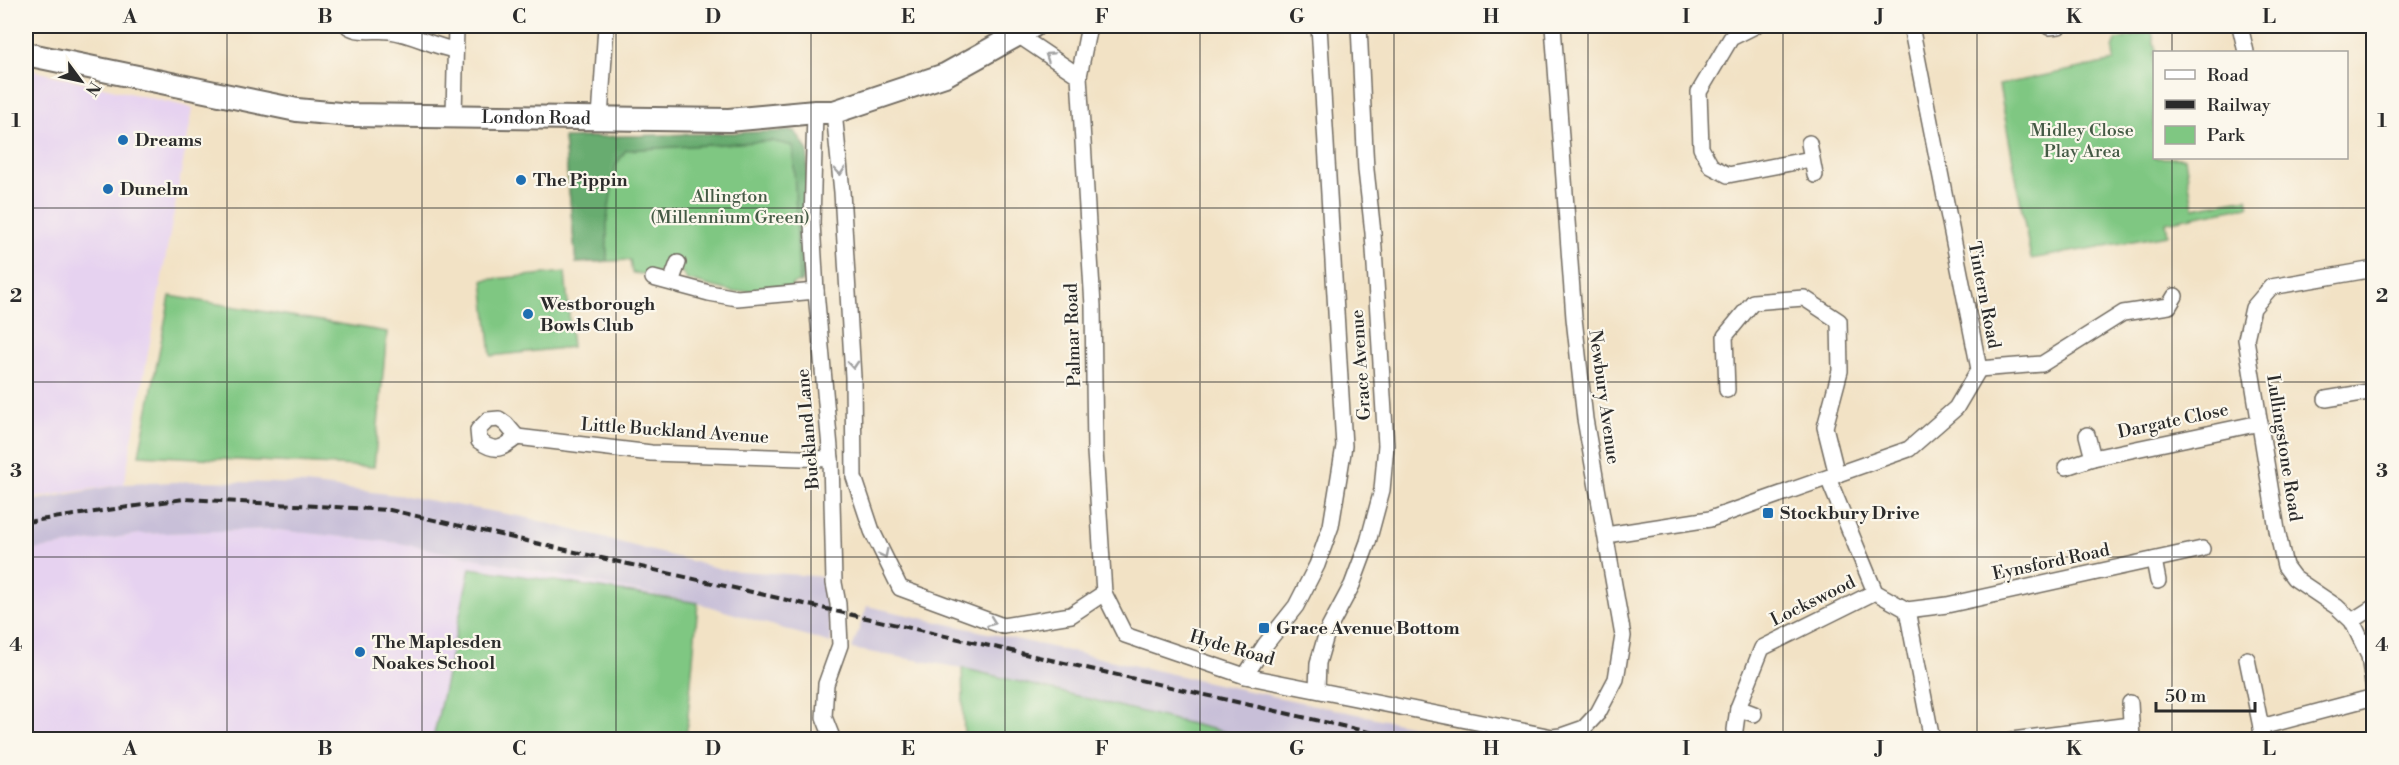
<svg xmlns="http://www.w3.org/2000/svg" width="2399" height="765" font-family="'Libre Bodoni',serif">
  <rect width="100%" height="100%" fill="#fbf7ec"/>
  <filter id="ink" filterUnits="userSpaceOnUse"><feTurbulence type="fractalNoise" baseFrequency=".0167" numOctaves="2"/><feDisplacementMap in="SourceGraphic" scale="12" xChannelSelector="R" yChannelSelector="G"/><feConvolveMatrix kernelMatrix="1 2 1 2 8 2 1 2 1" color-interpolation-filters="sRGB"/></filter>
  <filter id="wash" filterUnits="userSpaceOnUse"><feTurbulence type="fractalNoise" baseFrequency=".008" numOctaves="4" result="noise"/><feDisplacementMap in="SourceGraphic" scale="24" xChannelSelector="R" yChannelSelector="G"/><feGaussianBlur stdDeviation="1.35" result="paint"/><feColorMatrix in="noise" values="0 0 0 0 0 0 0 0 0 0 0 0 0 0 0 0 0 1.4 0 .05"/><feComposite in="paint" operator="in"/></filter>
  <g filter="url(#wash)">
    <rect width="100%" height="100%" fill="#f2e2c5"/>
    <g fill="#e6d2f0">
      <path d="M26,69L193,108L124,484L26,499Z"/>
      <path d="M270,529L399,543L698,603L686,739H26V551L140,534Z"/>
    </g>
    <g fill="#c8bfd8">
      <path d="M200,481L305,484L405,496L524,517L725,570L829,577L831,643L698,603L399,543L270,529L140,534L26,551V502L124,484Z"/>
      <path d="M867,606L1244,690L1474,739H1253L962,668L852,649Z"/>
    </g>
    <g fill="#7fc782" stroke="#557956" stroke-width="1.5">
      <path d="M2152,32L2156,52H2154V158H2185L2193,208L2247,198L2249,206L2166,222L2168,235L2031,259L1999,85L2114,61L2113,49L2116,40Z"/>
      <path d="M795,131L803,222L805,273L803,281L792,284V288L733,292L687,280L682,272L668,269L657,272L656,275L632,273L630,260L576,263L564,138Z"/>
      <path d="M565,272L572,347L491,356L483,280Z"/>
      <path d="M170,296L387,332L374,467L139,455Z"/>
      <path d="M470,568L698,603L686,739H433Z"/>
      <path d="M962,668L1253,739H964Z"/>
    </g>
    <path fill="#67ac70" stroke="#496c4e" stroke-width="1.5" d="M795,131L808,151L803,281L799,283L793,146L772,141L626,150L616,165L607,219V261L576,263L564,138Z"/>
  </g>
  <g filter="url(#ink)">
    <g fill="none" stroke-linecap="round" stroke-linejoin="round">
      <g stroke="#716b61" stroke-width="18">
        <g id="minor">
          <path d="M348,26C361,34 375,29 390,31C413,34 432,46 455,50"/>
          <path d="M1089,26L1079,76L1093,306L1095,451L1104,593L1125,635L1245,676L1552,737L1561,736L1584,728L1598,713L1616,679L1623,636L1585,419L1574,318L1553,26"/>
          <path d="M1755,26L1731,38L1699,92L1701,148L1711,166L1728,175L1811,159"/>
          <path d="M2240,26L2246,52"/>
          <path d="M2049,27L2059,26"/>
          <path d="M1018,35L1079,76"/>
          <path d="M815,112L812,223L816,291L831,459L834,583L838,604L840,645L826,684L824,717L833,740"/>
          <path d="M834,112L842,192L853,377L854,477L872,531L900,588L1003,626L1071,615L1104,593"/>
          <path d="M454,115L456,26"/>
          <path d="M600,118L606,26"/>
          <path d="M1809,143L1815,175"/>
          <path d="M2374,269L2271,287L2253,308L2246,339L2277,530L2285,566L2294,578L2337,607L2352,621L2369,656L2374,691"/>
          <path d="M653,278L709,293L737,298L816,291"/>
          <path d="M671,282L678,263"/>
          <path d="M1979,369L2042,364L2123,313L2169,306L2175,296"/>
          <path d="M1727,390L1725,336L1753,302L1804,298L1839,321L1840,371L1825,427L1837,475"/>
          <path d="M2326,399L2374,391"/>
          <path d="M499,419L506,424L517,437C502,449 496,453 479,441L478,430L488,420Z"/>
          <path d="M2087,435L2093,458"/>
          <path d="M517,437L651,453L831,459"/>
          <path d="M2066,467L2093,458L2260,423"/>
          <path d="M1828,478L1875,592L1907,610L1932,740"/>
          <path d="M1606,535L1710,519L1909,449L1956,408L1979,369L1911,26"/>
          <path d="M2154,560L2158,581"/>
          <path d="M1907,610L1947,605L2202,549"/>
          <path d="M2352,621L2374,607"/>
          <path d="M2247,659L2261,727L2262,740"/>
          <path d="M1245,676L1265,645L1296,606L1317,565L1331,526L1344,446L1319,26"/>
          <path d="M1317,689L1318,663L1327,632L1352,585L1368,542L1382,490L1386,445L1373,233L1366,170L1359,26"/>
          <path d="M2130,703L2132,740"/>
          <path d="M1738,708L1754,714"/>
          <path d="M2261,727L2374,697"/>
          <path d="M1735,730L1738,708L1762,648L1875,592"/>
          <path d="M2012,740L2130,725"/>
        </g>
      </g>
      <g stroke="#716b61" stroke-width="26">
        <g id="primary">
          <path id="s1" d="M26,54L297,110L350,115L729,120L815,112H834L945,75L1033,26"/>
        </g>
      </g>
      <use href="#minor" stroke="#fff" stroke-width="15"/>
      <use href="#primary" stroke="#fff" stroke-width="22"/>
      <path stroke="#2b2b2b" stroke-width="4" stroke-dasharray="9 4.5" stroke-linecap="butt" d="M26,522L184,499L390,510L1404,740"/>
    </g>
    <defs><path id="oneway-chevron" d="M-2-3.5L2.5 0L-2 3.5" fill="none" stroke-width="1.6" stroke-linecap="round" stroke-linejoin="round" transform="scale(1.5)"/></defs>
    <g stroke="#a0a0a0">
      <use href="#oneway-chevron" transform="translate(1049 56) rotate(-146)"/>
      <use href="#oneway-chevron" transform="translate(840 171) rotate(85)"/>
      <use href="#oneway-chevron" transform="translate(853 365) rotate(86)"/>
      <use href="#oneway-chevron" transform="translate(884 554) rotate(63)"/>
      <use href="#oneway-chevron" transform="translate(992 622) rotate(20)"/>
    </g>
  </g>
  <path fill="none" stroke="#2b2b2b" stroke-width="1.5" stroke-opacity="0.55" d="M227,26V740M422,26V740M616,26V740M811,26V740M1005,26V740M1200,26V740M1394,26V740M1588,26V740M1783,26V740M1977,26V740M2172,26V52M2172,158V740M26,208H2374M26,382H2374M26,557H2374"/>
  <g fill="#1f6fb2" stroke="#fbf7ec" stroke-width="2">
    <circle cx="123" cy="140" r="6"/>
    <circle cx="521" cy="180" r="6"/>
    <circle cx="108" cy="189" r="6"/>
    <circle cx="528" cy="314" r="6"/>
    <rect x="1762" y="507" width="12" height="12" rx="3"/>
    <rect x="1258" y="622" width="12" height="12" rx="3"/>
    <circle cx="360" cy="652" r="6"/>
  </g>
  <g text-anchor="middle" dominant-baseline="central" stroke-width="4.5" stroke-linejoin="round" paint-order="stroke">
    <g font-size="18" fill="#2b2b2b" stroke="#fbf7ec">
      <text stroke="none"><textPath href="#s1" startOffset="516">London Road</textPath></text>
      <text transform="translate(1984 295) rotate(79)">Tintern Road</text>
      <text transform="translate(1073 335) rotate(-92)">Palmar Road</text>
      <text transform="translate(1361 365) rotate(-94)">Grace Avenue</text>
      <text transform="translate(1604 397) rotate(82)">Newbury Avenue</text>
      <text transform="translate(2173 421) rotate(-12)">Dargate Close</text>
      <text transform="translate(808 429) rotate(-95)">Buckland Lane</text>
      <text transform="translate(675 431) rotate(4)">Little Buckland Avenue</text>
      <text transform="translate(2284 448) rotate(81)">Lullingstone Road</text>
      <text transform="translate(2051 562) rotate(-12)">Eynsford Road</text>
      <text transform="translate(1813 601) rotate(-26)">Lockswood</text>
      <text transform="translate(1232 648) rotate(16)">Hyde Road</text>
    </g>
    <g font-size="18" fill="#445a45" stroke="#fbf7ec">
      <text x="2082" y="130">Midley Close<tspan x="2082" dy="21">Play Area</tspan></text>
      <text x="730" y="196">Allington<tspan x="730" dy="21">(Millennium Green)</tspan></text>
    </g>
    <g font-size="18" font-weight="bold" fill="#2b2b2b" stroke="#fbf7ec" text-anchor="start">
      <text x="135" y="140">Dreams</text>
      <text x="533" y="180">The Pippin</text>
      <text x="120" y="189">Dunelm</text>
      <text x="540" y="304">Westborough<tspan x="540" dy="21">Bowls Club</tspan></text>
      <text x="1780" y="513">Stockbury Drive</text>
      <text x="1276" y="628">Grace Avenue Bottom</text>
      <text x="372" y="642">The Maplesden<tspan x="372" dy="21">Noakes School</tspan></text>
    </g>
  </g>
  <rect width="2399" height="765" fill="none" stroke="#fbf7ec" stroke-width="66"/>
  <rect x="2153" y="51" width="195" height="108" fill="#fbf7ec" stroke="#a8a59f" stroke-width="1.5"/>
  <rect x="2165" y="70" width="30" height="9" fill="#ffffff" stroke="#a8a59f" stroke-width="1.5"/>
  <text x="2207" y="81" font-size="18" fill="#2b2b2b">Road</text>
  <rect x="2165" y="100" width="30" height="9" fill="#2b2b2b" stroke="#a8a59f" stroke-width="1.5"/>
  <text x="2207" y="111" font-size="18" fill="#2b2b2b">Railway</text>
  <rect x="2165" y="126" width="30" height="18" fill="#7fc782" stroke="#a8a59f" stroke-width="1.5"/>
  <text x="2207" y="141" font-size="18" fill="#2b2b2b">Park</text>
  <g transform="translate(81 81) rotate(123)" stroke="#fbf7ec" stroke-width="4.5" paint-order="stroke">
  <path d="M0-4.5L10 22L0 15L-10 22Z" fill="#2b2b2b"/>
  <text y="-9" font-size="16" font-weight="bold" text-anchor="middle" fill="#2b2b2b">N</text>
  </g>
  <path d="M2156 702v9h99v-9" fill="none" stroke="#2b2b2b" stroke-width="3"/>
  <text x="2165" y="702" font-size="18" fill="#2b2b2b" stroke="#fbf7ec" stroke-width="4.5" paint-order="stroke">50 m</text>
  <rect x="33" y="33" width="2333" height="699" fill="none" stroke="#2b2b2b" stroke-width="2"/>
  <g font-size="20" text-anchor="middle" font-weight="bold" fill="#2b2b2b">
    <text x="130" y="23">A</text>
    <text x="325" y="23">B</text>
    <text x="519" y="23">C</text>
    <text x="713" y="23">D</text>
    <text x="908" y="23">E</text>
    <text x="1102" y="23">F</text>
    <text x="1297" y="23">G</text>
    <text x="1491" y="23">H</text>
    <text x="1686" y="23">I</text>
    <text x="1880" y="23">J</text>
    <text x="2074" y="23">K</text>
    <text x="2269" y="23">L</text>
    <text x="16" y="127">1</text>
    <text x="2382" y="127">1</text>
    <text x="16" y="302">2</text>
    <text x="2382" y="302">2</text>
    <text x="16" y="477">3</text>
    <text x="2382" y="477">3</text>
    <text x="16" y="651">4</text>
    <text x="2382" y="651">4</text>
    <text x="130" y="755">A</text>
    <text x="325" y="755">B</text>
    <text x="519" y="755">C</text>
    <text x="713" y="755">D</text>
    <text x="908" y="755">E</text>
    <text x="1102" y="755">F</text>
    <text x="1297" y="755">G</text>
    <text x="1491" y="755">H</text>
    <text x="1686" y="755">I</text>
    <text x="1880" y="755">J</text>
    <text x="2074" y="755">K</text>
    <text x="2269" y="755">L</text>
  </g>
</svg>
